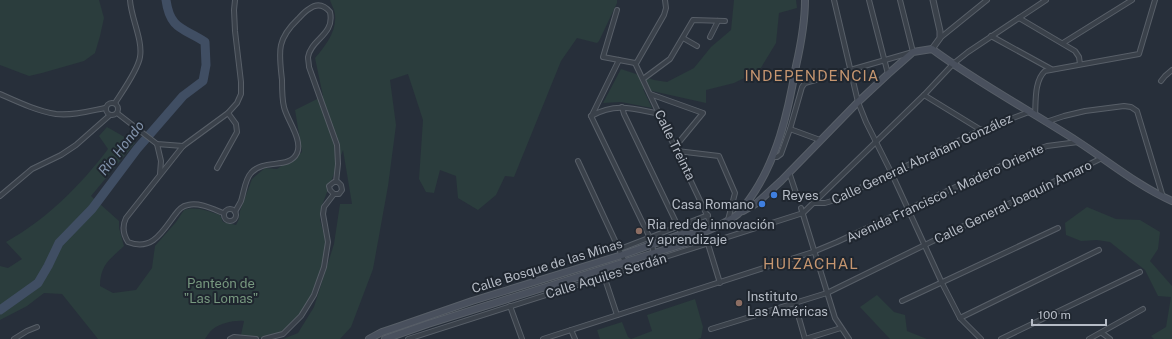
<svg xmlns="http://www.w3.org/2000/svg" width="1172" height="339" font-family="'Public Sans',sans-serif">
  <rect width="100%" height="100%" fill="#272f3a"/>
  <g fill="#2b3d3d">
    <path d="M0,0H99L104,18L100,36L95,53L84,61L42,73L29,76L0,65Z"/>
    <path d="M330,0H617V3L599,41L597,43L577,38L561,61L514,177L505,176L496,195L478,210L458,198L456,176L440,170L434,193L426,192L419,179L423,120L408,74L390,80L396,125L388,186L373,269L351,327L340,339H283L298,333L314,307L334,244L340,204H352L343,150L321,208L320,220L326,242L321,268L312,294L299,315L282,332L262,338L241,335L244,321C234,320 221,323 213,329C210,331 207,336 205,339H98L62,294L44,293L27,306L0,320V266L8,268L22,259L6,242C47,219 80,186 108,149L99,136L107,127L135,143L91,196L119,221V228L124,246C110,259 100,265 100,286L113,293L136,290L152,268L155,246L176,222L184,210C197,206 207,211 220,215L223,222L236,225L239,219L240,211L252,179L265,168L277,169L302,152L295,110L323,96L315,58C325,47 337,31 335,15C335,10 331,4 330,0Z"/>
    <path d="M734,0H796L797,8L779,13L776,43L759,71L734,83L706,90V103L643,89L652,108L621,102L603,103L621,69L654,80L667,82L694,68L711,47L731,30Z"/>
    <path d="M1087,207L1116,219L1140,220L1160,232L1158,249L1150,261L1172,286V339H1154L1151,336L1166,327L1171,297L1158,296L1145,270L1110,242L1097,240L1081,241L1066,235L1065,223Z"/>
    <path d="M877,295L894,312L905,315L907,331L927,339H890L860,307Z"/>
    <path d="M695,299L703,327L701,338L698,339H600L597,330L622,322L628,337L631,339L652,331L647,315Z"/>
  </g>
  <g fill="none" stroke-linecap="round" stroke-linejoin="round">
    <path stroke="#404e63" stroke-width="9" d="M0,310L38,283L48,266L59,243L92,209L137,149L183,96L203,81L206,65L205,42C184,28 170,30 166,0"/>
    <g stroke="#585f68" stroke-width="6">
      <g id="minor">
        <path d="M834,0L858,102L866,122L891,172L942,283L960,318L981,339"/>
        <path d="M869,0L888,74"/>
        <path d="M617,10L603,57L635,63"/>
        <path d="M1019,18L1075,51L1079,57L1080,64"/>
        <path d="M991,36L1051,69"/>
        <path d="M710,37L718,21"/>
        <path d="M683,38L697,46"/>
        <path d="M940,38L987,0"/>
        <path d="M1063,43L1132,0"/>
        <path d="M635,63L713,228"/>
        <path d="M635,63L637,62L664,15L666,8L665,0"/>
        <path d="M643,79L670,59L693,20L725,21"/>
        <path d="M1161,81L1165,76L1172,70"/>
        <path d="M0,94C18,102 37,111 56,114C72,116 90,111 105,108"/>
        <path d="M650,94L703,113L675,147"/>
        <path d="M924,95L981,130"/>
        <circle cx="112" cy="109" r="6"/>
        <path d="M115,103C122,92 138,70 140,57C143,40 131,18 130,0"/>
        <path d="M622,107L624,114L686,243"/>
        <path d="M117,113L157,144L183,146"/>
        <path d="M592,115L619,60"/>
        <path d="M1035,115C1036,102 1034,81 1045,71L1139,54L1155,0"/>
        <path d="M591,116L650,238L654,253"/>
        <path d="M591,116C617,102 634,109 660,114"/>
        <path d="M1046,122L1064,116L1085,111L1124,106L1131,107L1137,111L1163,197"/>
        <path d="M790,129L820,140"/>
        <path d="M157,144L161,161L160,174"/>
        <path d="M677,151L719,156L735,193L728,220"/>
        <path d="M773,157H777L781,154L790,129L802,87L805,83L913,52L900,0"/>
        <path d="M578,161L625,262"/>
        <path d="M217,168L237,132L236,124L228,113"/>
        <path d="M789,172L796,193"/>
        <path d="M0,196L32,169L61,155L76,145L110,115"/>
        <path d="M815,203H825L835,200L981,130L1029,112"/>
        <path d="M801,208L835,318L849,339"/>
        <circle cx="230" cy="215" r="6"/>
        <path d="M235,212C237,208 239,205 241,201C244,192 245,179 251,173C264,158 289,170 297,153C303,140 287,120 284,107C282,99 282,89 282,80C279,52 276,40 298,19C301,16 305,11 309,9C317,3 324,5 330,12C335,35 311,39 308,57C308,60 309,64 309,67L337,145L338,164L336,182"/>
        <path d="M223,213C213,209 199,202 188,205C181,206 178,211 174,216C161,234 151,251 128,242C123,234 122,226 126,218L183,146L228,113L237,103L241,94V82L235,31L234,10L235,0"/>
        <path d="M708,244L720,283"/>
        <path d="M620,249L708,215"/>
        <path d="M604,276L617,315"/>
        <path d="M902,301L1058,228"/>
        <path d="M795,304L805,339L841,328"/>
        <path d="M510,306L522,339"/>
        <path d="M960,318L1099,250"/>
        <path d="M711,329L827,293L1102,158"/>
        <path d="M571,330L575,339"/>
        <path d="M1102,333L1110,339"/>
        <path d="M14,339L27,331L37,327"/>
        <path d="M230,339L234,337L256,339"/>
        <path d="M264,339L283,334L301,316L314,295L324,267L328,242L323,214L324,207L334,194H339L342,190L341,185L338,182H334L329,186L330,190L334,194"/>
        <path d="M408,339L803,213L924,95L953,64L968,52L1046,0"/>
        <path d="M543,339L813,252L837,242L1033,151L1047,146L1078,142"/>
        <path d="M1001,339L1140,272"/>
        <path d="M1089,339L1143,309"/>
      </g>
    </g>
    <g stroke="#585f68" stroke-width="7">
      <path id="tertiary" d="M932,49L940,38V31L933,0"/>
    </g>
    <g stroke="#585f68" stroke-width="8">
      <g id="secondary">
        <path d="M743,211L757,203L781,181L858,102L888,74L913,52L932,49C978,83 1029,110 1077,141C1108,161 1138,186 1172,201"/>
        <path d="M369,339L382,332L397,327L472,301L622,255L682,234C686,233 689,234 694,234C705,234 729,221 738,214C742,210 746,204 749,200C777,161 788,113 796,66C801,44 805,23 805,0"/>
        <path d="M385,339L428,324L686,243L690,240L695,234"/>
      </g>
    </g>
    <use href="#minor" stroke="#3a414a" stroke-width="4"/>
    <use href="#tertiary" stroke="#3a414a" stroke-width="5"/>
    <use href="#secondary" stroke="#49505d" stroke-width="6"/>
  </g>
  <g fill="#3f7fe0" stroke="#1f262f" stroke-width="1.5">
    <circle cx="774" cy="195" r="4"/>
    <circle cx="762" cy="204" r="4"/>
  </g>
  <g fill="#8d6e63" stroke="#1f262f" stroke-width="1.5">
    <circle cx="639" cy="231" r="4"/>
    <circle cx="739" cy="303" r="4"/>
  </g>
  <g text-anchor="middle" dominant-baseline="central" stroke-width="4" stroke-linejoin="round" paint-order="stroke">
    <g font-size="13" fill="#b6bcc6" stroke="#1f262f">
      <text transform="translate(675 145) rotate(64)">Calle Treinta</text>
      <text transform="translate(922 159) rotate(-25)">Calle General Abraham González</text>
      <text transform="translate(945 193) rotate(-25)">Avenida Francisco I. Madero Oriente</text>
      <text transform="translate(1013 202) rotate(-26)">Calle General Joaquín Amaro</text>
      <text transform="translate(547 266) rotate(-17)">Calle Bosque de las Minas</text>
      <text transform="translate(606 276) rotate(-17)">Calle Aquiles Serdán</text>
    </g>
    <g font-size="13" fill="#b6bcc6" stroke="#1f262f" text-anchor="start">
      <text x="782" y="195">Reyes</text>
      <text x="754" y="204" text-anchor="end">Casa Romano</text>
      <text x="647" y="224">Ria red de innovación<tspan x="647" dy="15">y aprendizaje</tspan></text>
      <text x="747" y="296">Instituto<tspan x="747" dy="15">Las Américas</tspan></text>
    </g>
    <g font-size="13" fill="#77987f" stroke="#1f262f">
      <text x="221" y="283">Panteón de<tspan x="221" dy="15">"Las Lomas"</tspan></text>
    </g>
    <g font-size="14" font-style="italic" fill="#8192aa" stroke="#1f262f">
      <text transform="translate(121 148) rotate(-52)">Rio Hondo</text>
    </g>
    <g font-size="15" letter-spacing="1" fill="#c69670" stroke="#1f262f">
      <text x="812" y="75">INDEPENDENCIA</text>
      <text x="811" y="263">HUIZACHAL</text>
    </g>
  </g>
  <path d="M1032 319v6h74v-6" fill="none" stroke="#b6bcc6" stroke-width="2"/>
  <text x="1038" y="319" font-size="12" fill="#b6bcc6" stroke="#1f262f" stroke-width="3" paint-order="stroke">100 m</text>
</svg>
